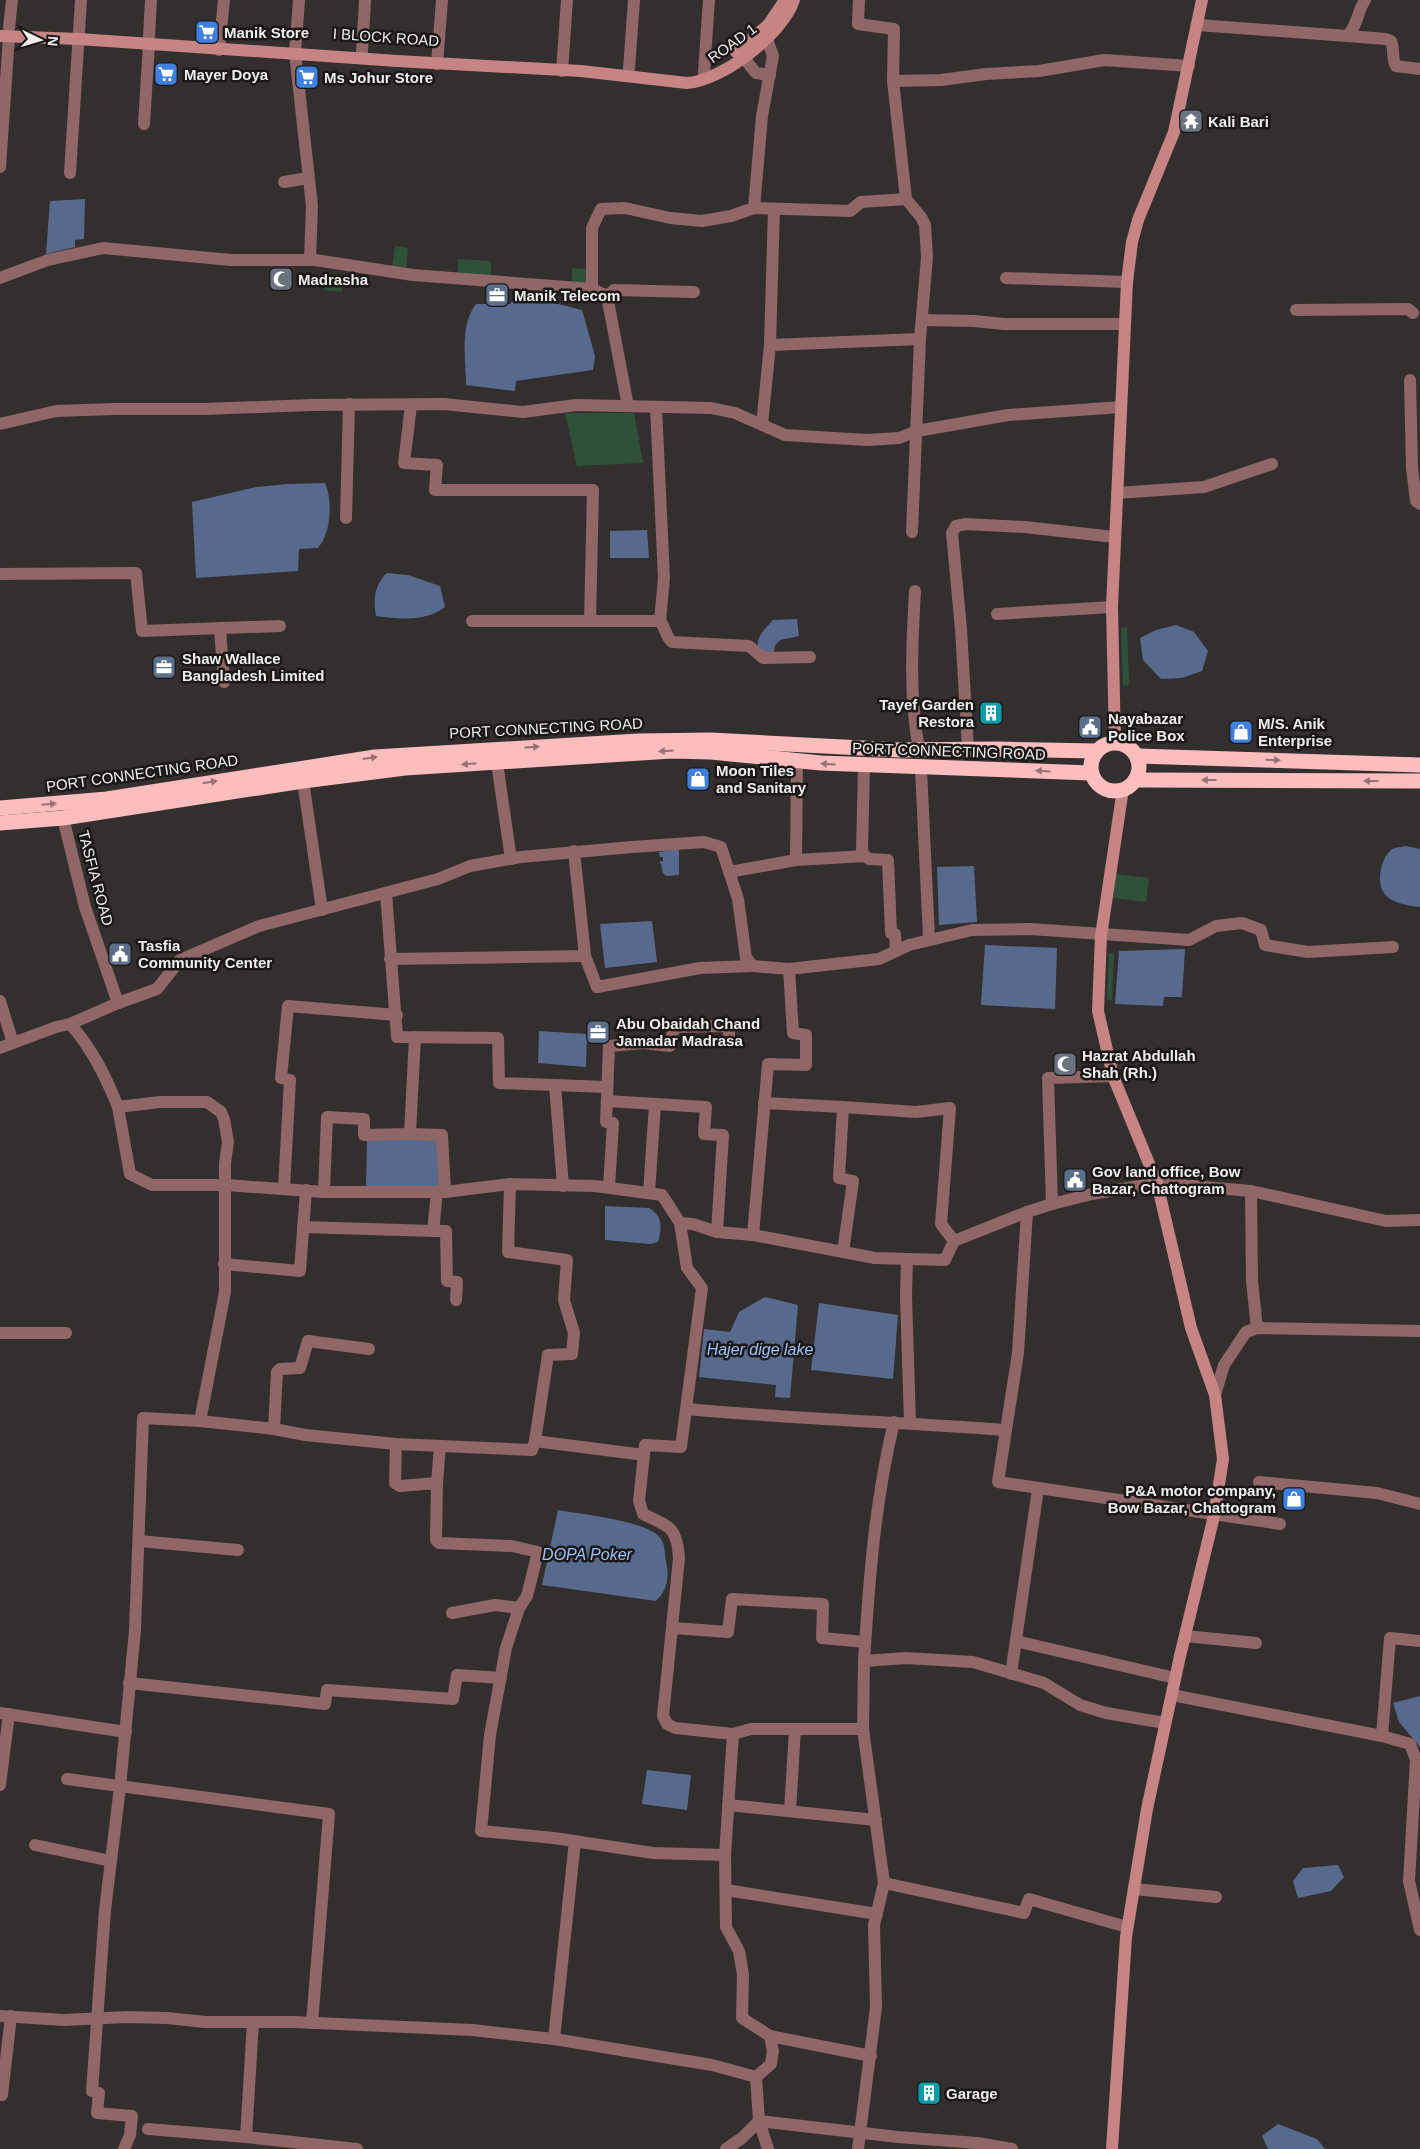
<svg xmlns="http://www.w3.org/2000/svg" width="1420" height="2149" font-family="Helvetica,sans-serif">
  <rect width="100%" height="100%" fill="#332f2e"/>
  <g fill="#2f513a">
    <path d="M395,246L408,248L406,270L392,268Z"/>
    <path d="M458,259L491,261V277L458,275Z"/>
    <path d="M572,268L588,269L589,286L572,284Z"/>
    <path d="M325,274L343,275L342,292L324,290Z"/>
    <path d="M565,413H634L643,463L577,466Z"/>
    <path d="M1127,627L1129,685L1123,686L1121,628Z"/>
    <path d="M1116,874L1149,878L1146,902L1113,898Z"/>
    <path d="M1109,953H1114L1112,1000H1107Z"/>
  </g>
  <g fill="#576a8d">
    <path d="M85,199L84,239L75,240V247L46,254L50,201Z"/>
    <path d="M525,300L558,304L582,310L595,356L593,370L516,381L515,391L466,385C466,360 459,326 476,304H510L512,301Z"/>
    <path d="M325,483C333,502 331,533 318,548L299,549L298,571L196,578L192,502L256,487L289,484Z"/>
    <path d="M647,530L649,558H610V531Z"/>
    <path d="M387,573L408,575L440,586L445,607C425,622 400,619 376,616C373,600 374,585 387,573Z"/>
    <path d="M797,619L799,636L780,640L775,645L774,653L759,652C754,638 764,630 773,620Z"/>
    <path d="M1176,625L1194,632L1208,651L1202,671L1182,678L1161,679L1143,660L1140,638L1156,630Z"/>
    <path d="M1406,846L1420,849V907C1410,906 1390,903 1384,893C1376,882 1381,858 1391,850C1395,847 1401,847 1406,846Z"/>
    <path d="M679,849V875L666,876L663,873L661,864L659,862L663,861V857H660L659,852Z"/>
    <path d="M974,866L977,922L939,925L937,867Z"/>
    <path d="M652,921L657,962L605,968L600,924Z"/>
    <path d="M985,945L1057,948L1055,1009L981,1005Z"/>
    <path d="M1185,949L1182,997H1164L1163,1006L1115,1004L1119,951Z"/>
    <path d="M539,1031L587,1034L586,1067L538,1063Z"/>
    <path d="M367,1137L439,1138L441,1188H366Z"/>
    <path d="M605,1206L649,1208C663,1216 662,1228 658,1242L650,1244L605,1240Z"/>
    <path d="M765,1297L798,1305L790,1398L775,1397L776,1385L699,1377L704,1329L730,1332L739,1312Z"/>
    <path d="M819,1303L898,1315L893,1379L811,1370Z"/>
    <path d="M558,1510C579,1514 651,1521 661,1539C665,1544 665,1555 666,1562C670,1576 667,1591 656,1601L542,1585Z"/>
    <path d="M1420,1696V1747L1399,1722L1393,1703Z"/>
    <path d="M647,1770L691,1775L687,1810L642,1804Z"/>
    <path d="M1338,1865L1344,1877L1331,1891L1298,1898L1293,1881L1303,1868Z"/>
    <path d="M1278,2124L1317,2139L1325,2149H1268L1262,2136Z"/>
  </g>
  <g fill="none" stroke-linecap="round" stroke-linejoin="round">
    <g stroke="#906667" stroke-width="12">
      <path d="M299,0L295,53L312,206L310,260"/>
      <path d="M859,0L858,24L894,29L893,81L906,199L921,217L925,225L927,257L920,339L912,532"/>
      <path d="M1198,25L1347,36C1358,25 1357,12 1365,0"/>
      <path d="M9,28L12,0"/>
      <path d="M1347,36L1386,39L1391,41C1395,50 1391,58 1396,66L1420,69"/>
      <path d="M149,37L151,0"/>
      <path d="M219,50L224,0"/>
      <path d="M362,52L365,0"/>
      <path d="M743,57L756,73L770,75"/>
      <path d="M437,64L442,0"/>
      <path d="M629,69L634,0"/>
      <path d="M562,71L567,0"/>
      <path d="M704,72L709,0"/>
      <path d="M893,81L941,80L986,74L1039,71L1104,60L1189,66"/>
      <path d="M144,124L149,44"/>
      <path d="M0,167L9,36"/>
      <path d="M70,173L81,0"/>
      <path d="M284,182L308,178"/>
      <path d="M754,208L762,116L773,56L767,39"/>
      <path d="M0,278L48,260L103,248L231,260H315L413,275L592,289L607,296"/>
      <path d="M1006,278L1127,282"/>
      <path d="M592,289V228L601,209L625,208L670,218L702,221L731,216L754,208L850,211L861,202L906,199"/>
      <path d="M607,296L628,406"/>
      <path d="M607,296L614,290L694,292"/>
      <path d="M1296,310L1408,309L1413,313"/>
      <path d="M923,320L974,321L1004,324H1125"/>
      <path d="M770,345L920,339"/>
      <path d="M1410,380L1412,468L1416,501L1420,504"/>
      <path d="M411,405L404,463L437,465L435,490H593L590,621"/>
      <path d="M656,407L664,578L660,621C666,628 665,636 672,642L749,646L763,658L810,657"/>
      <path d="M0,424L56,411L114,409H204L311,405L444,404L523,412L576,405L711,408L735,413L785,435L867,440L899,438L917,431L1008,415L1121,407"/>
      <path d="M762,425L770,345L774,209"/>
      <path d="M1117,493L1204,487L1272,464"/>
      <path d="M346,518L349,404"/>
      <path d="M0,574L136,573L142,631L280,626"/>
      <path d="M915,591C912,643 909,698 919,749"/>
      <path d="M997,614L1112,607"/>
      <path d="M472,621H660"/>
      <path d="M220,629L224,682"/>
      <path d="M968,749L961,629L952,533L956,526L966,524L1025,527L1114,537"/>
      <path d="M497,763L511,859"/>
      <path d="M864,766L862,851L865,856"/>
      <path d="M921,769L929,939"/>
      <path d="M303,781L322,910"/>
      <path d="M63,818L85,907L118,1003"/>
      <path d="M796,860L797,762"/>
      <path d="M729,872L796,860L865,856L869,859L888,860L891,933L895,934L896,951"/>
      <path d="M386,893L397,1037L498,1038L499,1083L607,1087"/>
      <path d="M585,956L597,987L700,968L753,966"/>
      <path d="M390,959L585,956L574,851"/>
      <path d="M0,1001L13,1043"/>
      <path d="M70,1024C92,1048 106,1077 118,1107L160,1102H207L221,1112L224,1119L228,1142L225,1163V1292L200,1421L143,1418L135,1630L120,1787L105,1910L92,2091L99,2093L97,2113L132,2116L130,2135L124,2149"/>
      <path d="M415,1037L410,1134L442,1135L445,1192"/>
      <path d="M0,1048L56,1027L70,1024L118,1003L157,989L180,960L259,926L438,879L470,866L521,857L632,847L704,842L721,847L738,899L746,958L753,966L789,969L879,959L909,945L972,930L1030,929L1189,940L1216,926L1242,923L1261,930L1265,945L1308,952L1393,947"/>
      <path d="M555,1085L563,1186"/>
      <path d="M607,1101L706,1107L704,1134L723,1135L717,1232"/>
      <path d="M764,1103L843,1107"/>
      <path d="M118,1107L130,1174L152,1185H226L324,1192H445L510,1184L595,1186L662,1195L680,1223L693,1224L717,1232L753,1235L875,1258L945,1260L954,1241L1027,1212L1052,1204L1092,1194L1157,1183L1251,1191L1386,1221L1420,1220"/>
      <path d="M510,1184L508,1252L567,1260L564,1300L574,1333L572,1354L548,1355L535,1441L644,1455"/>
      <path d="M609,1187L613,1123L606,1122L609,1046L644,1043L670,1046L674,1027L729,1026V1038"/>
      <path d="M284,1188L290,1080L281,1078L288,1006L397,1015"/>
      <path d="M1251,1191L1252,1281L1257,1328"/>
      <path d="M324,1192L327,1117L364,1119V1135L410,1134"/>
      <path d="M437,1192L433,1231H446L447,1281L457,1282L456,1300"/>
      <path d="M649,1193L655,1104"/>
      <path d="M1052,1204L1048,1078L1113,1076"/>
      <path d="M680,1223L687,1268L702,1288L681,1447L645,1445L639,1501L643,1514C670,1527 677,1527 679,1558L663,1716L667,1724L675,1728L733,1734L751,1729H863L864,1661L906,1658L973,1662L1044,1683L1080,1705L1106,1713L1165,1723"/>
      <path d="M303,1227L433,1231"/>
      <path d="M753,1235L768,1064L806,1065V1035L793,1033L789,969"/>
      <path d="M843,1252L853,1181L839,1178L843,1107L916,1112L950,1108L941,1224L954,1241"/>
      <path d="M907,1259L906,1296L910,1423"/>
      <path d="M224,1264L300,1271L306,1190"/>
      <path d="M0,1333H66"/>
      <path d="M1215,1395L1224,1365L1246,1332L1257,1328L1420,1331"/>
      <path d="M687,1409C793,1419 900,1422 1006,1430L1018,1353L1027,1212"/>
      <path d="M200,1421L274,1429L305,1435L396,1444L532,1450L535,1441"/>
      <path d="M274,1429L277,1372L280,1369L300,1368L308,1341L369,1349"/>
      <path d="M1006,1430L998,1482L1280,1524"/>
      <path d="M396,1444L395,1483L400,1486L437,1483L436,1540L439,1543L512,1546L538,1552L527,1596L519,1608"/>
      <path d="M1259,1482L1377,1493L1420,1504"/>
      <path d="M437,1483L440,1446"/>
      <path d="M139,1541L238,1550"/>
      <path d="M452,1613L495,1605L519,1608L506,1648L490,1735L481,1831L554,1838L653,1853L725,1855"/>
      <path d="M673,1628L728,1632L732,1599L823,1604L822,1638L865,1642"/>
      <path d="M1185,1636L1256,1643"/>
      <path d="M1016,1641L1175,1678"/>
      <path d="M864,1661C869,1581 875,1500 894,1422"/>
      <path d="M1011,1674L1038,1489"/>
      <path d="M129,1683L325,1704L327,1690L453,1699L457,1675L501,1678"/>
      <path d="M1172,1695L1382,1736L1410,1744L1416,1760L1409,1881L1420,1930"/>
      <path d="M0,1713L126,1732"/>
      <path d="M733,1734L725,1855L726,1927L739,1951L743,1975L742,2018L770,2036L773,2051L771,2064L756,2077"/>
      <path d="M1382,1736L1390,1638L1420,1641"/>
      <path d="M67,1779L329,1814L312,2023"/>
      <path d="M0,1785L9,1714"/>
      <path d="M728,1805L876,1820"/>
      <path d="M790,1811L795,1729"/>
      <path d="M35,1845L111,1861"/>
      <path d="M884,1883L1024,1913L1029,1899L1127,1927"/>
      <path d="M1134,1889L1216,1897"/>
      <path d="M726,1890L877,1914"/>
      <path d="M0,2016L64,2020L127,2017L167,2018L205,2022H294L472,2030L554,2039L712,2065L756,2077L759,2121L898,2137L977,2143L1012,2149"/>
      <path d="M253,2022L246,2137L357,2149"/>
      <path d="M770,2036L871,2056"/>
      <path d="M554,2039L575,1841"/>
      <path d="M2,2095L11,2016"/>
      <path d="M148,2129L246,2137"/>
      <path d="M726,2149L742,2138L759,2121L768,2149"/>
      <path d="M858,2149L876,2007L874,1925L884,1883L863,1729"/>
    </g>
    <g stroke="#c68485" stroke-width="12">
      <path d="M0,36L79,39L397,61L581,71L687,83C722,81 783,34 794,0"/>
      <path d="M736,52L768,25L785,0"/>
      <path d="M1115,743L1112,607L1127,282L1132,242L1138,220L1174,132L1202,0"/>
      <path d="M1112,2149L1126,1937L1147,1809L1180,1656L1214,1516L1223,1459L1215,1395L1191,1328L1157,1183L1113,1076L1098,1011L1101,936L1123,789"/>
    </g>
    <g stroke="#fbbdbd" stroke-width="15">
      <circle cx="1115" cy="767" r="24"/>
      <path d="M1137,756L1420,765"/>
      <path d="M1135,780L1420,781"/>
      <path d="M0,808L107,799L375,757L638,741L711,740L900,750L995,749L1097,751"/>
      <path d="M0,823L63,818L303,781L405,768L672,751L711,752L821,763L1091,773"/>
    </g>
  </g>
  <defs><path id="oneway-solid" d="M-6-.8H1V-3.2L6.5 0L1 3.2V.8H-6Z" transform="scale(1.25)"/></defs>
  <g fill="#957372">
    <use href="#oneway-solid" transform="translate(532 747) rotate(-3)"/>
    <use href="#oneway-solid" transform="translate(666 751) rotate(177)"/>
    <use href="#oneway-solid" transform="translate(370 758) rotate(-8)"/>
    <use href="#oneway-solid" transform="translate(1273 760) rotate(2)"/>
    <use href="#oneway-solid" transform="translate(469 764) rotate(177)"/>
    <use href="#oneway-solid" transform="translate(828 764) rotate(-177)"/>
    <use href="#oneway-solid" transform="translate(1043 771) rotate(-177)"/>
    <use href="#oneway-solid" transform="translate(1209 780) rotate(-180)"/>
    <use href="#oneway-solid" transform="translate(1371 781) rotate(-180)"/>
    <use href="#oneway-solid" transform="translate(210 782) rotate(-9)"/>
    <use href="#oneway-solid" transform="translate(49 804) rotate(-5)"/>
  </g>
  <defs>
    <g id="supermarket-square" transform="scale(1.25)"><rect x="-9" y="-9" width="18" height="18" rx="4" fill="#3f7fe0" stroke="#191817"/><path d="M-6-5.5h2.5l.6 2H6L4.5 2H-2.5L-4.4-4H-6ZM-1.5 3.2a1.3 1.3 0 1 0 .1 0ZM3 3.2a1.3 1.3 0 1 0 .1 0Z" fill="#fff"/></g>
    <g id="temple-square" transform="scale(1.25)"><rect x="-9" y="-9" width="18" height="18" rx="4" fill="#6b7280" stroke="#191817"/><path d="M0-6L5-2H3V0L6.5 2.5H4V6H1.5V3h-3V6H-4V2.5H-6.5L-3 0V-2H-5Z" fill="#fff"/></g>
    <g id="mosque-square" transform="scale(1.25)"><rect x="-9" y="-9" width="18" height="18" rx="4" fill="#6b7280" stroke="#191817"/><path d="M3.5-4.9A6 6 0 1 0 3.5 4.9A5 5 0 1 1 3.5-4.9Z" fill="#fff"/></g>
    <g id="office-square" transform="scale(1.25)"><rect x="-9" y="-9" width="18" height="18" rx="4" fill="#5c6f8a" stroke="#191817"/><path d="M-6-3h4V-5.5h4V-3h4V5H-6ZM-1-4.5V-3h2v-1.5ZM-6 0V1H6V0Z" fill="#fff"/></g>
    <g id="building-square" transform="scale(1.25)"><rect x="-9" y="-9" width="18" height="18" rx="4" fill="#0f9aa8" stroke="#191817"/><path d="M-4-6H4V6H1V3H-1V6H-4ZM-2.5-4.3h1.7v1.8h-1.7ZM.8-4.3h1.7v1.8H.8ZM-2.5-1h1.7V.8h-1.7ZM.8-1h1.7V.8H.8Z" fill="#fff"/></g>
    <g id="civic-square" transform="scale(1.25)"><rect x="-9" y="-9" width="18" height="18" rx="4" fill="#5c6f8a" stroke="#191817"/><path d="M-.6-6.5H3V-4.5H.6V-3L4-1V1h2V6H-6V1h2V-1L-.6-3ZM-1.2 2.5V6h2.4V2.5Z" fill="#fff"/></g>
    <g id="shop-square" transform="scale(1.25)"><rect x="-9" y="-9" width="18" height="18" rx="4" fill="#3f7fe0" stroke="#191817"/><path d="M-5-2.5h2.3a2.7 3.5 0 0 1 5.4 0H5L5.5 6h-11ZM-1.5-2.5h3a1.5 2.3 0 0 0-3 0Z" fill="#fff"/></g>
  </defs>
  <g fill-rule="evenodd">
    <use href="#supermarket-square" x="207" y="32"/>
    <use href="#supermarket-square" x="166" y="74"/>
    <use href="#supermarket-square" x="307" y="77"/>
    <use href="#temple-square" x="1191" y="121"/>
    <use href="#mosque-square" x="281" y="279"/>
    <use href="#office-square" x="497" y="295"/>
    <use href="#office-square" x="164" y="667"/>
    <use href="#building-square" x="991" y="713"/>
    <use href="#civic-square" x="1090" y="727"/>
    <use href="#shop-square" x="1241" y="732"/>
    <use href="#shop-square" x="698" y="779"/>
    <use href="#civic-square" x="120" y="954"/>
    <use href="#office-square" x="598" y="1032"/>
    <use href="#mosque-square" x="1065" y="1064"/>
    <use href="#civic-square" x="1075" y="1180"/>
    <use href="#shop-square" x="1294" y="1499"/>
    <use href="#building-square" x="929" y="2093"/>
  </g>
  <g text-anchor="middle" dominant-baseline="central" stroke-width="5" stroke-linejoin="round" paint-order="stroke">
    <g font-size="15" font-weight="bold" fill="#f0eeed" stroke="#191817" text-anchor="start">
      <text x="224" y="32">Manik Store</text>
      <text x="184" y="74">Mayer Doya</text>
      <text x="324" y="77">Ms Johur Store</text>
      <text x="1208" y="121">Kali Bari</text>
      <text x="298" y="279">Madrasha</text>
      <text x="514" y="295">Manik Telecom</text>
      <text x="182" y="658">Shaw Wallace<tspan x="182" dy="17">Bangladesh Limited</tspan></text>
      <text x="974" y="704" text-anchor="end">Tayef Garden<tspan x="974" dy="17">Restora</tspan></text>
      <text x="1108" y="718">Nayabazar<tspan x="1108" dy="17">Police Box</tspan></text>
      <text x="1258" y="723">M/S. Anik<tspan x="1258" dy="17">Enterprise</tspan></text>
      <text x="716" y="770">Moon Tiles<tspan x="716" dy="17">and Sanitary</tspan></text>
      <text x="138" y="945">Tasfia<tspan x="138" dy="17">Community Center</tspan></text>
      <text x="616" y="1023">Abu Obaidah Chand<tspan x="616" dy="17">Jamadar Madrasa</tspan></text>
      <text x="1082" y="1055">Hazrat Abdullah<tspan x="1082" dy="17">Shah (Rh.)</tspan></text>
      <text x="1092" y="1171">Gov land office, Bow<tspan x="1092" dy="17">Bazar, Chattogram</tspan></text>
      <text x="1276" y="1490" text-anchor="end">P&amp;A motor company,<tspan x="1276" dy="17">Bow Bazar, Chattogram</tspan></text>
      <text x="946" y="2093">Garage</text>
    </g>
    <g font-size="15" fill="#f0eeed" stroke="#191817">
      <text transform="translate(386 37) rotate(4)">I BLOCK ROAD</text>
      <text transform="translate(732 43) rotate(-36)">ROAD 1</text>
      <text transform="translate(546 728) rotate(-3)">PORT CONNECTING ROAD</text>
      <text transform="translate(949 751) rotate(2)">PORT CONNECTING ROAD</text>
      <text transform="translate(142 773) rotate(-8)">PORT CONNECTING ROAD</text>
      <text transform="translate(96 878) rotate(75)">TASFIA ROAD</text>
    </g>
    <g font-size="16" font-style="italic" fill="#a0c1fb" stroke="#191817">
      <text x="760" y="1349">Hajer dige lake</text>
      <text x="587" y="1554">DOPA Poker</text>
    </g>
  </g>
  <g transform="translate(40 40) rotate(95)" stroke="#191817" stroke-width="4" paint-order="stroke">
  <path d="M0-4L9 19L0 12L-9 19Z" fill="#f0eeed"/>
  <text y="-8" font-size="14" font-weight="bold" text-anchor="middle" fill="#f0eeed">N</text>
  </g>
</svg>
